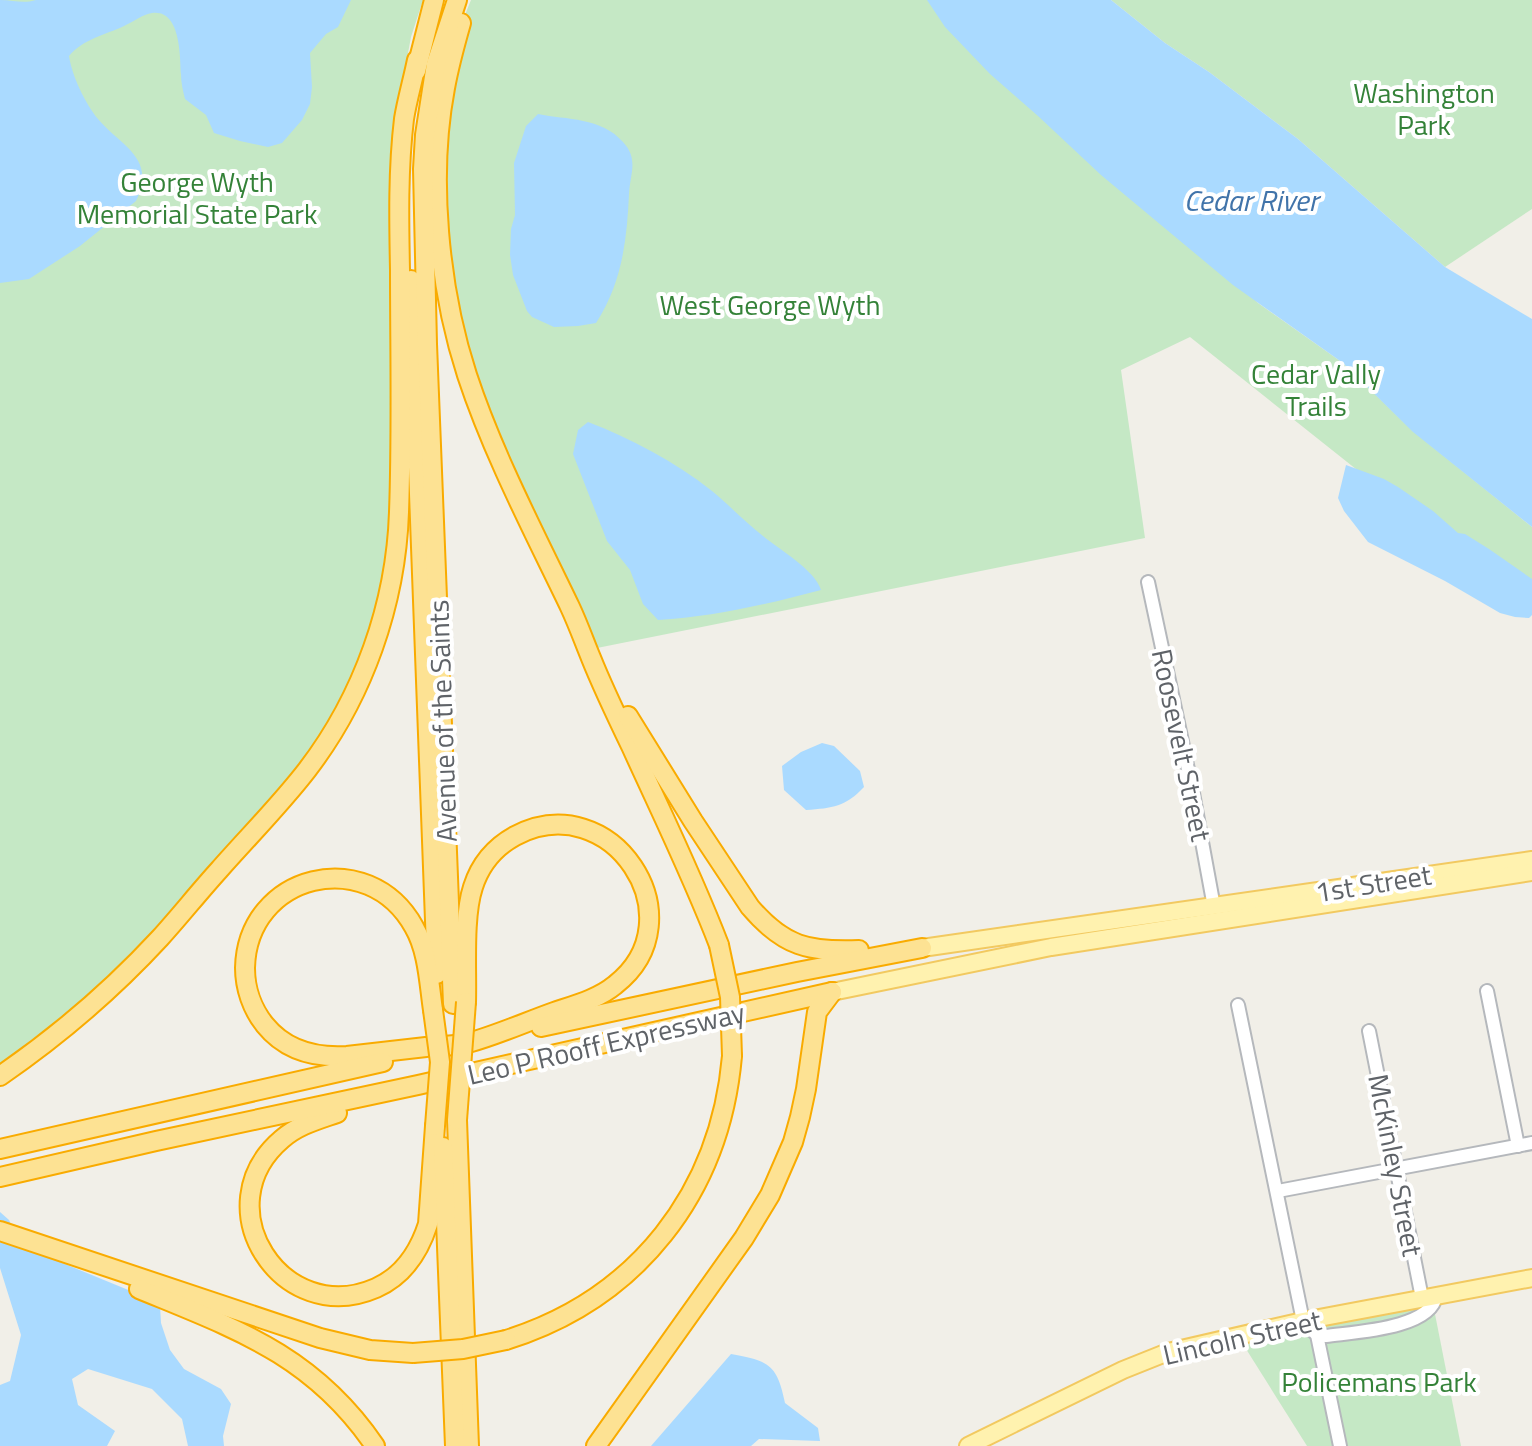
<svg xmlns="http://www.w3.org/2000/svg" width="1532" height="1446" font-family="'Titillium Web',sans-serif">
  <rect width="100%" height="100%" fill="#f1efe8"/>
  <g fill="#c5e8c5">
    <path d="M0,0H423L411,37L400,96L395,171L390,313L391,490L387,551L376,607L357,663L335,713L308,754L167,918L111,978L38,1038L0,1065Z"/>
    <path d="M471,0H971L1258,303L1343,363L1414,432L1532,527V609L1190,337L1121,370L1145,538L592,649L459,349L439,155L460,27Z"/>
    <path d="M1111,0H1532V209L1445,267L1298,139L1209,72L1165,43Z"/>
    <path d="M1433,1304L1461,1446H1307L1241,1341Z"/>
  </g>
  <g fill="#aadaff">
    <path d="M0,0C14,0 23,4 36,0H351L338,27L326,34L310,53L312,87L310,104L302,120L282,143L268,147L240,141L214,133L206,115L185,99C183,91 181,83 181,74C180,57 181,9 152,13C143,14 133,22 124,26C105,35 83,39 69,56C72,76 85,103 98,119C122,147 157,158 136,201L80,246L29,279L0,283Z"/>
    <path d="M927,0H1111L1165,43L1209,72L1298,139L1445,267L1532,319V527L1413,432L1343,363L1233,285L1101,175L1038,116L990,74L945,27Z"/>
    <path d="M538,114C567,120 601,117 623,142C639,159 630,174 629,194C627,240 622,283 596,323L578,326L554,327L532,317L527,311L513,275L510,255L511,229L515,215L514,163L526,126Z"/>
    <path d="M588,422C632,439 674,461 712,491C729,505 745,522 763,536C780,550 815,570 821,590C768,604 713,617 658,620L643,604L630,570L607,541L573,454L578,430Z"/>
    <path d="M1346,465L1384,479L1398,487L1433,511L1458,533L1465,534L1489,549L1532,579V615L1529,618L1515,617L1500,613L1445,581L1368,542L1344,511L1338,498Z"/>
    <path d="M822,743L834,746L860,771L864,787C845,807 833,808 806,810L784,790L782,766L801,752Z"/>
    <path d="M0,1212L9,1220L21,1246L143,1296L160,1306L161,1323L170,1350L184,1369L221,1389L231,1404L223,1436L224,1446H188L182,1419L152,1389L88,1369L72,1379L78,1405L115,1431L107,1446H0V1385L10,1381L21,1335L0,1268Z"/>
    <path d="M731,1354C769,1361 777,1364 785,1403L818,1428L820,1441L759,1439L751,1446H651Z"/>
  </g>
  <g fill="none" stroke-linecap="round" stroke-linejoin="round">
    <g stroke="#b5b8bc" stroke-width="16">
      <g id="minor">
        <path d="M1148,582L1193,793L1214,907"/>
        <path d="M1487,991L1518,1146"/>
        <path d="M1238,1005L1303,1321L1317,1335L1340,1446"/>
        <path d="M1369,1031L1422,1298"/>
        <path d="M1278,1191L1532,1143"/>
        <path d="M1317,1335L1326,1336C1353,1332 1431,1329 1436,1296"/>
      </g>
    </g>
    <g stroke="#f2c960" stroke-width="20">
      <g id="major">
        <path d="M922,948L1532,860"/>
        <path d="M832,992L1051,947L1532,872"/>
        <path d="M968,1446L1123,1370L1168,1352L1303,1321L1532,1278"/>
      </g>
    </g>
    <g stroke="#f9ab00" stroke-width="22">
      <g id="highway">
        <path d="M461,23C455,44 449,66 445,88C428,177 439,289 467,375C493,454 534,532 570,607C578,624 584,641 591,658C603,688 617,717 631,746C661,812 693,877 719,945"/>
        <path d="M416,71L434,0"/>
        <path d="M411,280L437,974"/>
        <path d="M628,716L693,821L750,907C784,947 809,952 859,950"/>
        <path d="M453,1004L427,344L423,169L425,135L436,64L457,0"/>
        <path d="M433,1010C429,983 428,951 414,927C368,844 247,874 245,968C245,988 252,1009 265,1025C286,1051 315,1058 347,1056C373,1053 400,1050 426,1047C440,1046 455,1046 468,1043C497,1035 526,1022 554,1012C575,1005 598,999 615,985C700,919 611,785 515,836C495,847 480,865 473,887C463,917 467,969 466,1002"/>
        <path d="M541,1027L797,972L922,948"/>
        <path d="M0,1076C58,1036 112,990 160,938C180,916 199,892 219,870C248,837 280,805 307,770C363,697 396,604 399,512C402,432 400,351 400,270C399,220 398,169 404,119C407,100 413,80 417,60"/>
        <path d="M337,1113C317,1120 298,1125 282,1139C203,1206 282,1329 376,1288C403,1276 419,1252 428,1224L435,1126"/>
        <path d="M457,1120L469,1446"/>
        <path d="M443,1147L455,1446"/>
        <path d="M0,1149L383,1062"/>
        <path d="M0,1177L156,1141L418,1085L832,992"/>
        <path d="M0,1231L320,1338L370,1350L413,1353"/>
        <path d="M139,1289C236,1329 313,1355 375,1446"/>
        <path d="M506,1340C637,1299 720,1193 732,1056"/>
        <path d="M596,1446L744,1238L770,1195L793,1142L800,1117L806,1089L817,1012L832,992"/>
      </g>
    </g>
    <use href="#minor" stroke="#fff" stroke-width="12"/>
    <use href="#major" stroke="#fff2af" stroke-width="16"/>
    <use href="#highway" stroke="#fde293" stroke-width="18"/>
    <g stroke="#f9ab00" stroke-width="22" stroke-linecap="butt">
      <g id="highway-bridge">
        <path d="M719,945L730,997L732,1056"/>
        <path d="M433,1010L440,1062L435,1126"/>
        <path d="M457,1120L466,1002"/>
        <path d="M413,1353L463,1349L506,1340"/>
      </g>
    </g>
    <use href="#highway-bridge" stroke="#fde293" stroke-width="18"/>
  </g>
  <g text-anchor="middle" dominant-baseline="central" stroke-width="8" stroke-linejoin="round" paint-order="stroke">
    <g font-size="28" fill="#348238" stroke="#fff">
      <text x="1424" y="92">Washington<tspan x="1424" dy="32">Park</tspan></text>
      <text x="197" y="181">George Wyth<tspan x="197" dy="32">Memorial State Park</tspan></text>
      <text x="770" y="304">West George Wyth</text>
      <text x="1316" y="373">Cedar Vally<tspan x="1316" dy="32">Trails</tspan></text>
      <text x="1379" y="1381">Policemans Park</text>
    </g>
    <g font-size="28" fill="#5f6368" stroke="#fff">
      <text transform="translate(442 721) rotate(-92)">Avenue of the Saints</text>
      <text transform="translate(1182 745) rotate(78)">Roosevelt Street</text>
      <text transform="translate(1373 883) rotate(-9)">1st Street</text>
      <text transform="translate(606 1043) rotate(-13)">Leo P Rooff Expressway</text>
      <text transform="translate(1396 1165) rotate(79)">McKinley Street</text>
      <text transform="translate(1242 1337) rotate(-13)">Lincoln Street</text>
    </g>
    <g font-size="30" font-style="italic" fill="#4174aa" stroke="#fff">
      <text x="1251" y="200">Cedar River</text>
    </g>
  </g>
</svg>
